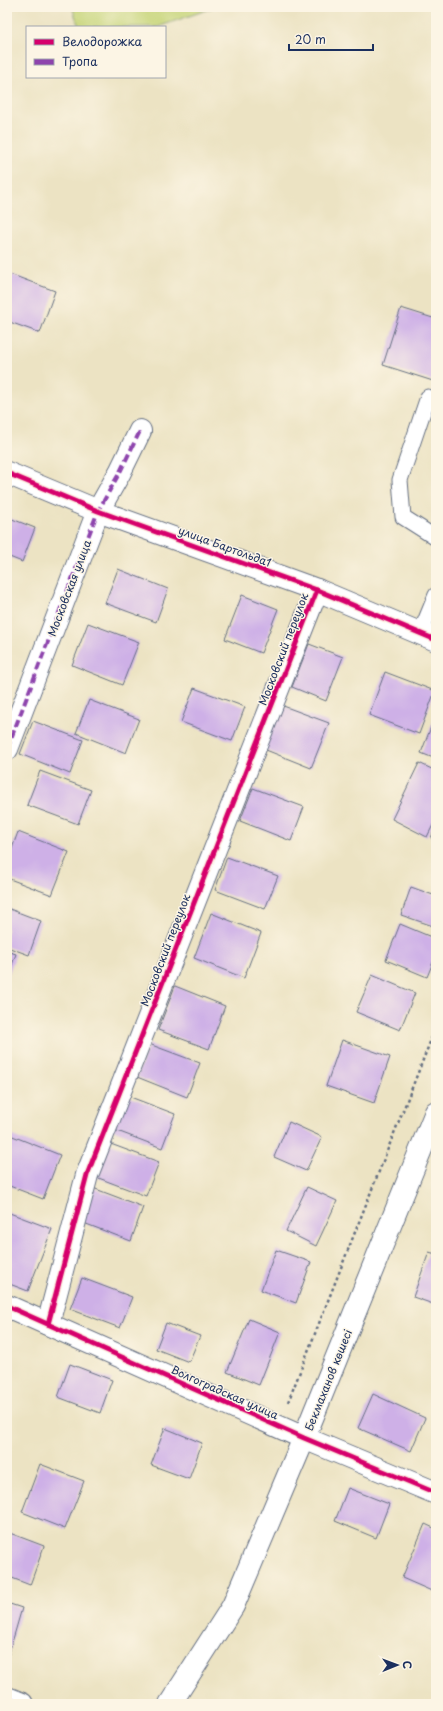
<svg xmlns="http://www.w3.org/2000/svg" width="443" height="1711" font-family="'Playpen Sans',sans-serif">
  <rect width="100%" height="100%" fill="#fcf5e5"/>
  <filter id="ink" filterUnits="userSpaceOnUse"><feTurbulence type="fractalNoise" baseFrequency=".025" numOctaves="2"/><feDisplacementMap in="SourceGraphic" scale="8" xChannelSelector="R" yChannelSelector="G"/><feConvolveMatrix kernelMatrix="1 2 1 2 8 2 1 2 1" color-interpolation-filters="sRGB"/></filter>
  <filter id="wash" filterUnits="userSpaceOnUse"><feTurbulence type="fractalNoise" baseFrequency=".012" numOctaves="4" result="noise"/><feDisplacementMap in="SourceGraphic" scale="16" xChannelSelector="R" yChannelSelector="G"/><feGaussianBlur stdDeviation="0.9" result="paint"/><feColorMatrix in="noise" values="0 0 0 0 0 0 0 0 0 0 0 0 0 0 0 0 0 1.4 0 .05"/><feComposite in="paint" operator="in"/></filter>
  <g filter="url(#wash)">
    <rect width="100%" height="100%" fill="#ece3c3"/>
    <path fill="#c5d476" stroke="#70826a" d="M72,7H215L158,27H79Z"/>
    <g id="blocks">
      <g fill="#ceb0e7">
        <path d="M7,273L55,291L40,333L7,321Z"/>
        <path d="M401,308L436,319V382L383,365Z"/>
        <path d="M7,517L35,528L22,562L7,556Z"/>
        <path d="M118,569L168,589L156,622L105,603Z"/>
        <path d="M242,595L278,609L261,653L225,639Z"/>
        <path d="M88,623L139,642L122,685L72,665Z"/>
        <path d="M309,644L343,657L326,701L292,687Z"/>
        <path d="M385,672L435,691L419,734L369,715Z"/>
        <path d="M194,688L245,707L232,741L181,722Z"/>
        <path d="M89,700L139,719L126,753L76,733Z"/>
        <path d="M278,704L329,723L311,768L261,748Z"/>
        <path d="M436,714V759L421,753Z"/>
        <path d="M33,721L83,740L70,774L20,754Z"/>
        <path d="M419,763L436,771V819L427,837L392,819Z"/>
        <path d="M40,771L91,790L78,824L27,805Z"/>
        <path d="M253,788L304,807L291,841L240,821Z"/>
        <path d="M436,826V841L431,838Z"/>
        <path d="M18,832L69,852L52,895L7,878V862Z"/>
        <path d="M227,857L278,876L265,909L215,890Z"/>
        <path d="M411,887L436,896V927L401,915Z"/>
        <path d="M7,908L41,921L29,955L7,947Z"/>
        <path d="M211,913L261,933L244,978L194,958Z"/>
        <path d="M400,924L436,939V955L427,977L386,960Z"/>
        <path d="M7,951L16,954L7,978Z"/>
        <path d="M372,975L415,993L400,1030L356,1012Z"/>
        <path d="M175,986L225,1006L209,1049L158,1030Z"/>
        <path d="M342,1040L390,1057L374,1103L326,1086Z"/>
        <path d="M149,1044L200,1063L187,1097L137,1077Z"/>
        <path d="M125,1095L175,1114L162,1148L112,1129Z"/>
        <path d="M289,1122L322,1137L306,1171L274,1157Z"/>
        <path d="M10,1135L60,1155L43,1199L7,1185V1144Z"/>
        <path d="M108,1143L159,1162L146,1196L96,1177Z"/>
        <path d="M307,1187L337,1201L316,1246L286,1231Z"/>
        <path d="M93,1188L143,1207L131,1241L81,1222Z"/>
        <path d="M7,1212L52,1229L28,1291L7,1283Z"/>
        <path d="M276,1250L311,1262L296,1303L261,1290Z"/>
        <path d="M429,1252L436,1254V1305L413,1297Z"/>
        <path d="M82,1278L132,1297L120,1328L70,1309Z"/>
        <path d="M249,1319L280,1332L259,1385L227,1372Z"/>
        <path d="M166,1323L200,1336L189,1362L156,1349Z"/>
        <path d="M70,1364L112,1380L100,1413L58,1397Z"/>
        <path d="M373,1394L425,1418L411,1451L358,1428Z"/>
        <path d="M165,1428L202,1443L189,1479L151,1465Z"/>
        <path d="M40,1464L84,1481L65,1529L22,1512Z"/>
        <path d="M348,1488L389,1504L376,1538L335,1521Z"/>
        <path d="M425,1524L436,1529V1587L434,1592L402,1578Z"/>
        <path d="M7,1532L44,1546L30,1585L7,1576Z"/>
        <path d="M7,1603L22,1608L7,1660Z"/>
      </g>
    </g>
  </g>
  <g filter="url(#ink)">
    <use href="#blocks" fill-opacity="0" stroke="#646e81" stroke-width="1"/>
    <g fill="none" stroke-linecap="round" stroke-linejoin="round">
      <g stroke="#646e81" stroke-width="17">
        <g id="lane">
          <path d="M428,397L400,480L403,517L436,538"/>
          <path d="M420,634L436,595"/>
        </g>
      </g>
      <g stroke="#646e81" stroke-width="24">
        <g id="street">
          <path d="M7,749L98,511L120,472L140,431"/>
          <path d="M7,1306L304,1438L436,1493"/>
          <path d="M48,1324L87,1175L317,590"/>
          <path d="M7,1698L22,1704"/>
        </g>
      </g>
      <g stroke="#646e81" stroke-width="24">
        <path id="secondary" d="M7,473L98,511L317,590L436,640"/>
      </g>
      <g stroke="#646e81" stroke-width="24">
        <path id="primary" d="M170,1704L233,1606L304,1438L436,1112"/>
      </g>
      <path stroke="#646e81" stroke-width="2.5" stroke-dasharray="3 3" stroke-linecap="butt" d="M288,1402L436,1027"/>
      <use href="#lane" stroke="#fff" stroke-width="15"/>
      <use href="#street" stroke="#fff" stroke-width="22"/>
      <use href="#secondary" stroke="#fff" stroke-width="22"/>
      <use href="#primary" stroke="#fff" stroke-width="22"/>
      <g stroke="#8e44ad" stroke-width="4" stroke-dasharray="8 4" stroke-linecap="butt">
        <path d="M7,749L98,511L120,472L140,431"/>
        <path d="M7,1698L22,1704"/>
      </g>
      <g stroke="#fcf5e5" stroke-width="8">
        <g id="cycleway">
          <path d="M7,473L98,511L317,590L436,640"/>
          <path d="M7,1306L304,1438L436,1493"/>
          <path d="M48,1324L87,1175L317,590"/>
        </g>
      </g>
      <use href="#cycleway" stroke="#d6006c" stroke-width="5"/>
    </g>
  </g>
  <g text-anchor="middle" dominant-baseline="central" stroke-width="3" stroke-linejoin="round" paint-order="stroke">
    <g font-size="11" fill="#1b2f5e" stroke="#fcf5e5">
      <text transform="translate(225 546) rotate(20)">улица Бартольда1</text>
      <text transform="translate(69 588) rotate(-69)">Московская улица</text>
      <text transform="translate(283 649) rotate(-69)">Московский переулок</text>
      <text transform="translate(165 950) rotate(-69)">Московский переулок</text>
      <text transform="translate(328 1380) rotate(-68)">Бекмаханов көшесі</text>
      <text transform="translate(225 1392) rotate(24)">Волгоградская улица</text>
    </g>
  </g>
  <rect width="443" height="1711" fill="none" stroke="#fcf5e5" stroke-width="24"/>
  <rect x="26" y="26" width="140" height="52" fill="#fcf5e5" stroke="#a2a6af"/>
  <rect x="34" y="39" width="20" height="6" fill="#d6006c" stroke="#a2a6af"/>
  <text x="62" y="46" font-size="12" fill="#1b2f5e">Велодорожка</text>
  <rect x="34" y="59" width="20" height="6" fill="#8e44ad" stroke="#a2a6af"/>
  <text x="62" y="66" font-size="12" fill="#1b2f5e">Тропа</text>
  <g transform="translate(397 1665) rotate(89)" stroke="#fcf5e5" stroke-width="3" paint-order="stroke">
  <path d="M0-3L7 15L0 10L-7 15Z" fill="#1b2f5e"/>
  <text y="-6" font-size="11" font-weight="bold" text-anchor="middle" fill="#1b2f5e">С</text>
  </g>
  <path d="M289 44v6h84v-6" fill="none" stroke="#1b2f5e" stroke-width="2"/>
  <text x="295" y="44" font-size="12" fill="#1b2f5e" stroke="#fcf5e5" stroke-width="3" paint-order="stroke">20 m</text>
</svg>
